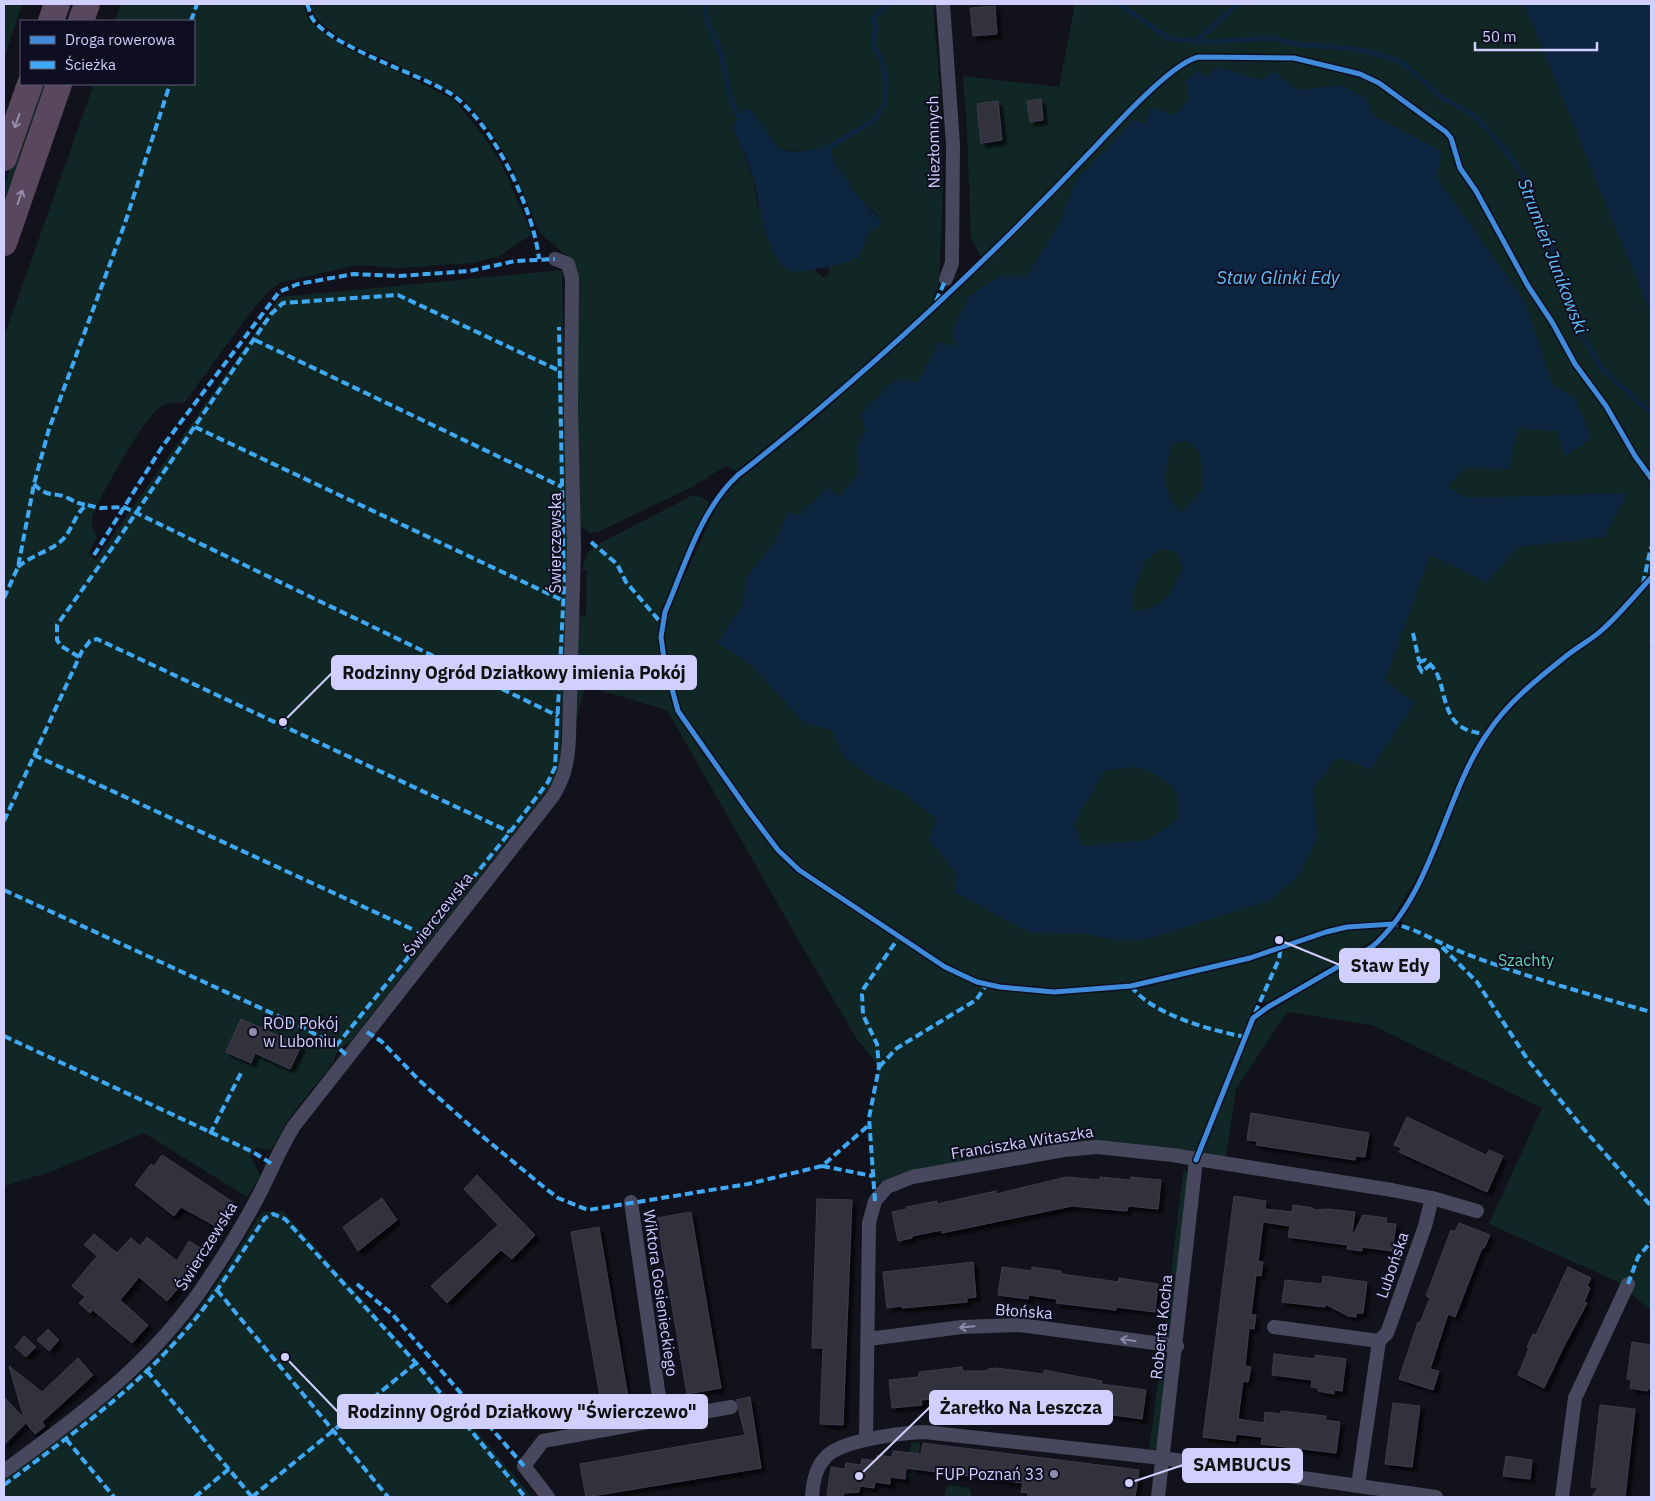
<svg xmlns="http://www.w3.org/2000/svg" width="1655" height="1501" font-family="'IBM Plex Sans',sans-serif">
  <defs>
    <filter id="shadow"><feDropShadow dx="4.5" dy="4.5" stdDeviation="1" flood-color="#0009"/></filter>
  </defs>
  <rect width="100%" height="100%" fill="#12121c"/>
  <g fill="#112726" fill-rule="evenodd">
    <path d="M4,4H22L4,59Z"/>
    <path d="M121,4H303L310,22L344,47L389,67L454,100L483,135L501,163L532,234L499,256L474,263L397,268L358,265L282,282L271,289L254,308L184,403C174,401 167,402 159,408C142,421 103,492 93,514L91,523L97,537L88,554L96,560L280,297L562,270L568,550L560,771L551,786L351,1041C343,1047 334,1050 334,1062L290,1117L271,1150L256,1147L251,1157L260,1176L247,1197L144,1133L53,1171L4,1186V337L94,84H194V21H115Z"/>
    <path d="M310,4H933L940,89L943,193L939,282L932,304L859,373L736,471L726,466L692,487L598,532L590,533L580,525L569,258L540,233L513,169L500,146L489,129L464,100L392,62L344,41L315,18ZM756,116C779,157 787,155 830,147L836,166L849,182V187L879,217L866,237L864,245L843,263L829,267V275L823,277L814,270L800,271L772,249L757,202L753,178L734,131V124L739,118Z"/>
    <path d="M1075,4H1651V642L1649,646L1651,658V1311L1616,1281L1489,1224L1542,1108L1372,1025L1287,1012L1236,1089L1226,1157L1202,1153L1253,1027L1259,1018L1373,950L1395,929L1403,930L1405,924L1401,921V917L1432,862L1427,861L1395,914L1377,938L1267,1003L1258,999L1245,1027L1196,1153L1137,1146L899,1174L871,1187L869,1118L879,1067L857,1039L803,948L667,710L585,686L575,724L578,617L586,616L587,570H582L587,554L593,547L693,495L703,498L710,503L661,611C655,646 665,678 674,711L682,713L665,649L666,623L674,599L717,505L736,482L815,419L985,264L971,239L967,131L963,76L1059,87Z"/>
    <path d="M40,84H49L4,212V186Z"/>
    <path d="M1185,1170L1188,1176L1170,1337L1163,1340L1183,1173Z"/>
    <path d="M283,1211L420,1364L532,1497H4V1479C69,1432 137,1385 188,1322C216,1288 238,1249 262,1212Z"/>
    <path d="M1162,1353L1168,1361L1157,1448L1149,1450Z"/>
    <path d="M920,1442L916,1473L906,1480L911,1443Z"/>
    <path d="M950,1485L969,1488L972,1497H944L946,1487Z"/>
  </g>
  <g fill="#0e253f" fill-rule="evenodd">
    <path d="M1524,4H1651V315Z"/>
    <path d="M1217,67L1261,80L1274,71L1297,90L1341,85L1367,99L1372,115L1441,151L1437,178L1525,302L1552,384L1575,398L1591,438L1565,457L1557,431L1518,428L1509,469L1465,468L1447,487L1467,498L1628,493L1604,537L1518,547L1487,583L1430,555L1385,681L1415,703L1371,769L1338,757L1313,788L1317,838L1299,875L1271,900L1144,940H1116L1086,934L1029,932L954,892L957,874L928,839L937,820L902,792L874,779L844,757L831,730L803,722L753,667L717,643L743,604L746,577L776,540L787,513L799,515L827,487L839,496L858,474L856,448L865,431L861,413L895,379L918,382L939,342L956,347L952,330L970,295L1000,276L1026,277L1060,222L1076,180L1134,120L1147,124L1150,107L1174,115L1189,99L1186,80L1197,72L1207,77ZM1188,441L1200,454L1203,489L1181,513C1160,491 1164,470 1172,443ZM1162,548L1177,553L1182,569C1172,594 1164,609 1134,611V591L1144,561ZM1137,767C1166,779 1184,784 1177,820L1148,840L1082,846L1074,824L1105,770Z"/>
    <path d="M745,109H750C779,143 772,164 826,145L830,147L836,166L849,182L850,187L881,221L879,228L874,227C863,236 866,252 854,259C843,265 829,267 817,269C808,271 795,273 787,269C765,257 759,199 753,177C748,162 740,146 734,131V124Z"/>
  </g>
  <g fill="none" stroke-linecap="round" stroke-linejoin="round">
    <g stroke="#0e253f" stroke-width="5">
      <path d="M705,4C704,21 714,33 719,48C728,74 726,100 743,123"/>
      <path d="M1119,4L1169,39L1210,42L1270,38L1303,45L1358,49L1394,59L1408,67L1441,97L1473,115L1499,142L1522,173L1559,267L1582,334L1601,368L1651,413"/>
      <path d="M1196,41L1238,4"/>
      <path d="M825,150L874,120L885,103L886,80L880,57L875,50L873,41L876,30L873,20L876,15L888,4"/>
    </g>
  </g>
  <g fill="#30303e" stroke="#3e3c4f" filter="url(#shadow)">
    <path d="M995,6L997,34L973,36L970,8Z"/>
    <path d="M1041,99L1043,120L1030,122L1027,101Z"/>
    <path d="M998,101L1002,140L981,143L977,104Z"/>
    <path d="M241,1019L301,1046L290,1069L255,1053L251,1063L226,1052Z"/>
    <path d="M1251,1113L1369,1133L1365,1157L1355,1156V1160L1256,1145L1257,1141L1247,1140Z"/>
    <path d="M1407,1117L1486,1155L1489,1150L1503,1156L1487,1192L1399,1152L1401,1148L1394,1145Z"/>
    <path d="M162,1155L234,1203L219,1228L181,1207L174,1216L135,1185L151,1164L154,1166Z"/>
    <path d="M477,1175L535,1235L512,1259L501,1250L447,1303L431,1286L498,1225L464,1189Z"/>
    <path d="M1066,1177L1100,1180V1177L1130,1180L1131,1177L1161,1180L1158,1209L1128,1206L1127,1211L1072,1206L942,1233V1230L912,1236V1238L898,1241L892,1212L907,1209L906,1207L937,1201V1204L996,1191V1194Z"/>
    <path d="M1234,1196L1266,1201L1265,1209L1292,1212L1293,1205L1313,1208V1210L1328,1209L1355,1212L1352,1232L1354,1233L1363,1215L1387,1218L1386,1223L1396,1224L1392,1251L1362,1247V1251L1347,1249L1348,1245L1288,1237L1290,1226L1263,1222L1258,1261L1263,1262L1261,1276L1256,1275L1251,1315H1256L1254,1329L1249,1328L1245,1366L1251,1367L1248,1382L1243,1381L1238,1419L1264,1423L1265,1412L1281,1414V1411L1326,1416L1325,1420L1340,1422L1336,1453L1261,1444L1262,1437L1236,1434L1235,1441L1203,1437Z"/>
    <path d="M382,1198L397,1220L358,1251L343,1227Z"/>
    <path d="M817,1199L852,1200L843,1425L820,1424L823,1348H812Z"/>
    <path d="M691,1212L721,1388L687,1394L657,1218Z"/>
    <path d="M1459,1223L1490,1235L1484,1248H1482L1455,1317L1448,1314L1430,1369L1439,1371L1433,1390L1399,1379L1418,1322L1420,1323L1430,1298L1426,1296L1443,1251L1451,1230L1455,1232Z"/>
    <path d="M599,1227L629,1403L602,1408L571,1232Z"/>
    <path d="M94,1234L117,1253L131,1238L140,1246L147,1237L177,1261L189,1241L205,1251L193,1271L167,1301L139,1277L120,1300L148,1325L132,1343L93,1310L90,1313L79,1303L85,1297L72,1286L97,1256L84,1245Z"/>
    <path d="M973,1262L976,1297L967,1298V1302L902,1308V1306L887,1308L883,1272Z"/>
    <path d="M1002,1267L1032,1271V1267L1061,1271V1274L1105,1280L1118,1282L1119,1278L1158,1284L1155,1312L1116,1307V1310L1056,1303L1057,1299L1029,1295L1028,1299L998,1295Z"/>
    <path d="M1568,1267L1591,1278L1587,1286L1590,1288L1584,1302L1587,1303L1563,1348L1544,1388L1518,1375L1529,1348L1527,1347L1533,1334L1536,1335Z"/>
    <path d="M1323,1276L1367,1282L1363,1313H1356V1317L1348,1316L1325,1304V1307L1282,1302L1285,1280L1322,1284Z"/>
    <path d="M48,1329L59,1340L49,1351L37,1340Z"/>
    <path d="M24,1336L36,1347L26,1357L15,1347Z"/>
    <path d="M1632,1342L1651,1345V1386L1647,1391L1630,1388L1631,1380L1627,1379Z"/>
    <path d="M1274,1354L1315,1359V1355L1346,1359L1342,1391L1334,1390V1394L1318,1391V1388L1311,1387L1312,1380L1272,1375Z"/>
    <path d="M78,1358L93,1375L42,1422L45,1426L35,1434L26,1423L4,1445V1397L24,1418L9,1366L42,1392Z"/>
    <path d="M962,1367L963,1371H987L988,1369L996,1368L1044,1374V1370L1102,1381L1101,1384L1146,1390L1142,1419L1098,1413V1409L1040,1398V1403L997,1397L965,1400V1396L921,1400L922,1405L892,1408L889,1380L919,1377V1372Z"/>
    <path d="M750,1397L761,1468L586,1497L580,1464L745,1435L739,1411V1405L736,1400Z"/>
    <path d="M1393,1403L1420,1406L1412,1467L1385,1464Z"/>
    <path d="M1600,1405L1635,1409L1625,1497H1592L1598,1487H1591Z"/>
    <path d="M923,1443L1139,1470L1135,1497H1028V1493L1021,1492L1023,1483L906,1468L905,1479L890,1477V1484L875,1482L874,1488L860,1486L859,1492L844,1493L843,1497L827,1495L831,1467L845,1469L846,1463L861,1465L862,1459L877,1461V1455L892,1457L893,1451L921,1454Z"/>
    <path d="M1506,1456L1532,1460L1530,1479L1503,1476Z"/>
  </g>
  <g fill="none" stroke-linecap="round" stroke-linejoin="round">
    <g stroke="#47485d" stroke-width="14">
      <path d="M943,4L953,144L952,263L946,279"/>
      <path d="M631,1202L662,1418"/>
      <path d="M1274,1327L1379,1341"/>
      <path d="M868,1339L962,1327L1020,1325L1177,1346"/>
      <path d="M866,1440L869,1223L875,1201L887,1187L912,1177L1064,1150L1097,1147L1172,1155L1392,1190L1432,1198L1477,1211"/>
      <path d="M4,1471C77,1418 152,1363 203,1287C224,1256 245,1223 262,1189C273,1167 280,1148 294,1126L553,796C565,777 568,760 569,738L574,547L571,410L572,278L568,264L555,259"/>
      <path d="M1358,1485L1379,1341L1387,1333L1391,1322L1425,1226L1432,1198"/>
      <path d="M548,1497L524,1466L543,1441L731,1407"/>
      <path d="M812,1497C813,1483 815,1469 825,1458C839,1440 902,1433 924,1432L1162,1458L1436,1497"/>
      <path d="M1158,1497L1196,1160"/>
      <path d="M1562,1497L1575,1398L1628,1284"/>
    </g>
    <g stroke="#59485d" stroke-width="26">
      <path d="M51,21L57,4"/>
      <path d="M81,21L87,4"/>
      <path d="M4,158L30,84"/>
      <path d="M4,243L59,84"/>
    </g>
    <g stroke="#3fa9f5" stroke-width="4" stroke-dasharray="8 4" stroke-linecap="butt">
      <path d="M307,4C309,8 310,14 312,18C328,45 418,74 448,92C492,119 534,210 539,259"/>
      <path d="M191,21L197,4"/>
      <path d="M936,301L946,279"/>
      <path d="M255,340L562,487"/>
      <path d="M195,427L564,601"/>
      <path d="M34,484C48,499 53,491 68,498C75,502 79,504 87,505"/>
      <path d="M591,542L617,564L626,582L662,624"/>
      <path d="M94,555L162,447L279,292L298,284L354,274L399,276L470,271L515,261L555,259"/>
      <path d="M18,567C31,555 55,550 65,537C73,527 76,512 87,505L100,508L124,507L558,716"/>
      <path d="M1643,584L1651,547"/>
      <path d="M4,598L18,567L34,484L49,429L125,223L170,84"/>
      <path d="M1413,633L1419,661"/>
      <path d="M79,657L61,646L57,640V625L117,541L271,314L283,303L398,295L560,371"/>
      <path d="M1431,664L1422,672L1417,663L1425,660C1448,675 1438,709 1460,726C1468,732 1477,732 1486,735"/>
      <path d="M34,755L427,936"/>
      <path d="M4,821L82,651L90,641L97,639L510,832"/>
      <path d="M4,890L304,1028L336,1046L349,1057"/>
      <path d="M1390,925C1404,922 1439,943 1454,949C1518,975 1585,993 1651,1012"/>
      <path d="M1442,947L1477,982L1528,1060L1582,1127L1651,1206"/>
      <path d="M1131,986C1152,1015 1211,1030 1245,1037"/>
      <path d="M1255,1013L1279,959L1281,947"/>
      <path d="M367,1032L381,1041L420,1081L476,1131L545,1188L558,1198L588,1210L748,1184L822,1166L869,1125"/>
      <path d="M4,1036L253,1152L272,1164"/>
      <path d="M336,1046L510,832L548,782L555,767L564,587L559,327"/>
      <path d="M879,1067L897,1048L976,1000L987,984"/>
      <path d="M210,1134L242,1071"/>
      <path d="M822,1166L873,1176"/>
      <path d="M875,1201L869,1118L879,1067L877,1044L863,1015L862,994L864,988L899,937"/>
      <path d="M357,1284L393,1315L524,1466"/>
      <path d="M1628,1284L1638,1257L1651,1242"/>
      <path d="M217,1290L388,1497"/>
      <path d="M147,1371L252,1497"/>
      <path d="M66,1439L114,1497"/>
      <path d="M4,1485C68,1437 134,1391 186,1330C216,1296 239,1256 265,1218L273,1214L285,1219L416,1363L525,1497"/>
      <path d="M195,1497L229,1469"/>
      <path d="M252,1497L416,1363"/>
    </g>
    <g stroke="#0f0e20" stroke-width="8">
      <g id="cycleway">
        <path d="M1393,924L1347,927L1326,932L1250,958L1131,986L1054,992L1000,987L977,982L945,967L799,870L778,850L747,809L678,711L664,659L661,637L665,612C685,566 700,510 738,475C866,375 983,265 1095,147C1114,127 1175,59 1200,57L1294,58L1360,74L1379,83L1446,132L1451,138L1460,168L1476,191L1528,286L1552,322L1575,364L1606,406L1635,456L1651,478"/>
        <path d="M1196,1160L1253,1018L1268,1007L1372,947C1434,893 1443,798 1487,734C1507,703 1536,680 1565,657C1577,647 1591,640 1602,630C1620,614 1635,595 1651,578"/>
      </g>
    </g>
    <use href="#cycleway" stroke="#408adc" stroke-width="5"/>
  </g>
  <defs><path id="oneway-shaft" d="M-6 0H5M1.5-3L5.5 0L1.5 3" fill="none" stroke-width="1.6" stroke-linecap="round" stroke-linejoin="round" transform="scale(1.25)"/></defs>
  <g stroke="#948cad">
    <use href="#oneway-shaft" transform="translate(17 121) rotate(109)"/>
    <use href="#oneway-shaft" transform="translate(20 197) rotate(-71)"/>
  </g>
  <g stroke="#8c8cad">
    <use href="#oneway-shaft" transform="translate(967 1327) rotate(175)"/>
    <use href="#oneway-shaft" transform="translate(1128 1340) rotate(-172)"/>
  </g>
  <g fill="#8e8dae" stroke="#0f0e20" stroke-width="2">
    <circle cx="253" cy="1032" r="5"/>
    <circle cx="1054" cy="1474" r="5"/>
  </g>
  <g text-anchor="middle" dominant-baseline="central" stroke-width="4" stroke-linejoin="round" paint-order="stroke">
    <g font-size="16" fill="#d0cffd" stroke="#0f0e20">
      <text transform="translate(933 142) rotate(-91)">Niezłomnych</text>
      <text transform="translate(555 543) rotate(-90)">Świerczewska</text>
      <text transform="translate(438 914) rotate(-52)">Świerczewska</text>
      <text transform="translate(1022 1142) rotate(-9)">Franciszka Witaszka</text>
      <text transform="translate(206 1246) rotate(-58)">Świerczewska</text>
      <text transform="translate(1392 1265) rotate(-71)">Lubońska</text>
      <text transform="translate(661 1293) rotate(82)">Wiktora Gosienieckiego</text>
      <text transform="translate(1024 1311) rotate(4)">Błońska</text>
      <text transform="translate(1161 1327) rotate(-84)">Roberta Kocha</text>
    </g>
    <g font-size="16" fill="#5ed9b1" stroke="#0f0e20">
      <text x="1526" y="960">Szachty</text>
    </g>
    <g font-size="16" fill="#d0cffd" stroke="#0f0e20" text-anchor="start">
      <text x="263" y="1023">ROD Pokój<tspan x="263" dy="18">w Luboniu</tspan></text>
      <text x="1044" y="1474" text-anchor="end">FUP Poznań 33</text>
    </g>
    <g font-size="18" font-style="italic" fill="#61bef8" stroke="#0f0e20">
      <text transform="translate(1553 256) rotate(69)">Strumień Junikowski</text>
      <text x="1278" y="277">Staw Glinki Edy</text>
    </g>
  </g>
  <path fill="none" stroke="#d0cffd" stroke-width="2" d="M283 722L332 673M1279 940L1340 965M859 1476L930 1407M285 1357L338 1412M1129 1483L1183 1465"/>
  <g fill="#d0cffd" stroke="#0f0e20" stroke-width="2">
    <circle cx="283" cy="722" r="5"/>
    <circle cx="1279" cy="940" r="5"/>
    <circle cx="859" cy="1476" r="5"/>
    <circle cx="285" cy="1357" r="5"/>
    <circle cx="1129" cy="1483" r="5"/>
  </g>
  <g fill="#d0cffd" stroke="#d0cffd" stroke-width="2">
    <rect x="332" y="656" width="364" height="33" rx="5"/>
    <rect x="1340" y="949" width="99" height="33" rx="5"/>
    <rect x="930" y="1391" width="182" height="33" rx="5"/>
    <rect x="338" y="1395" width="369" height="33" rx="5"/>
    <rect x="1183" y="1449" width="119" height="33" rx="5"/>
  </g>
  <g font-size="18" text-anchor="middle" font-weight="bold" fill="#111">
    <text x="514" y="679">Rodzinny Ogród Działkowy imienia Pokój</text>
    <text x="1390" y="972">Staw Edy</text>
    <text x="1021" y="1414">Żarełko Na Leszcza</text>
    <text x="522" y="1418">Rodzinny Ogród Działkowy "Świerczewo"</text>
    <text x="1242" y="1471">SAMBUCUS</text>
  </g>
  <rect width="1655" height="1501" fill="none" stroke="#d0cffd" stroke-width="10"/>
  <rect x="20" y="20" width="175" height="65" fill="#0f0e20" stroke="#5c5b78"/>
  <rect x="30" y="36" width="25" height="8" fill="#408adc" stroke="#5c5b78"/>
  <text x="65" y="45" font-size="15" fill="#d0cffd">Droga rowerowa</text>
  <rect x="30" y="61" width="25" height="8" fill="#3fa9f5" stroke="#5c5b78"/>
  <text x="65" y="70" font-size="15" fill="#d0cffd">Ścieżka</text>
  <path d="M1475 42v8h122v-8" fill="none" stroke="#d0cffd" stroke-width="2.5"/>
  <text x="1482" y="42" font-size="15" fill="#d0cffd" stroke="#0f0e20" stroke-width="4" paint-order="stroke">50 m</text>
</svg>
